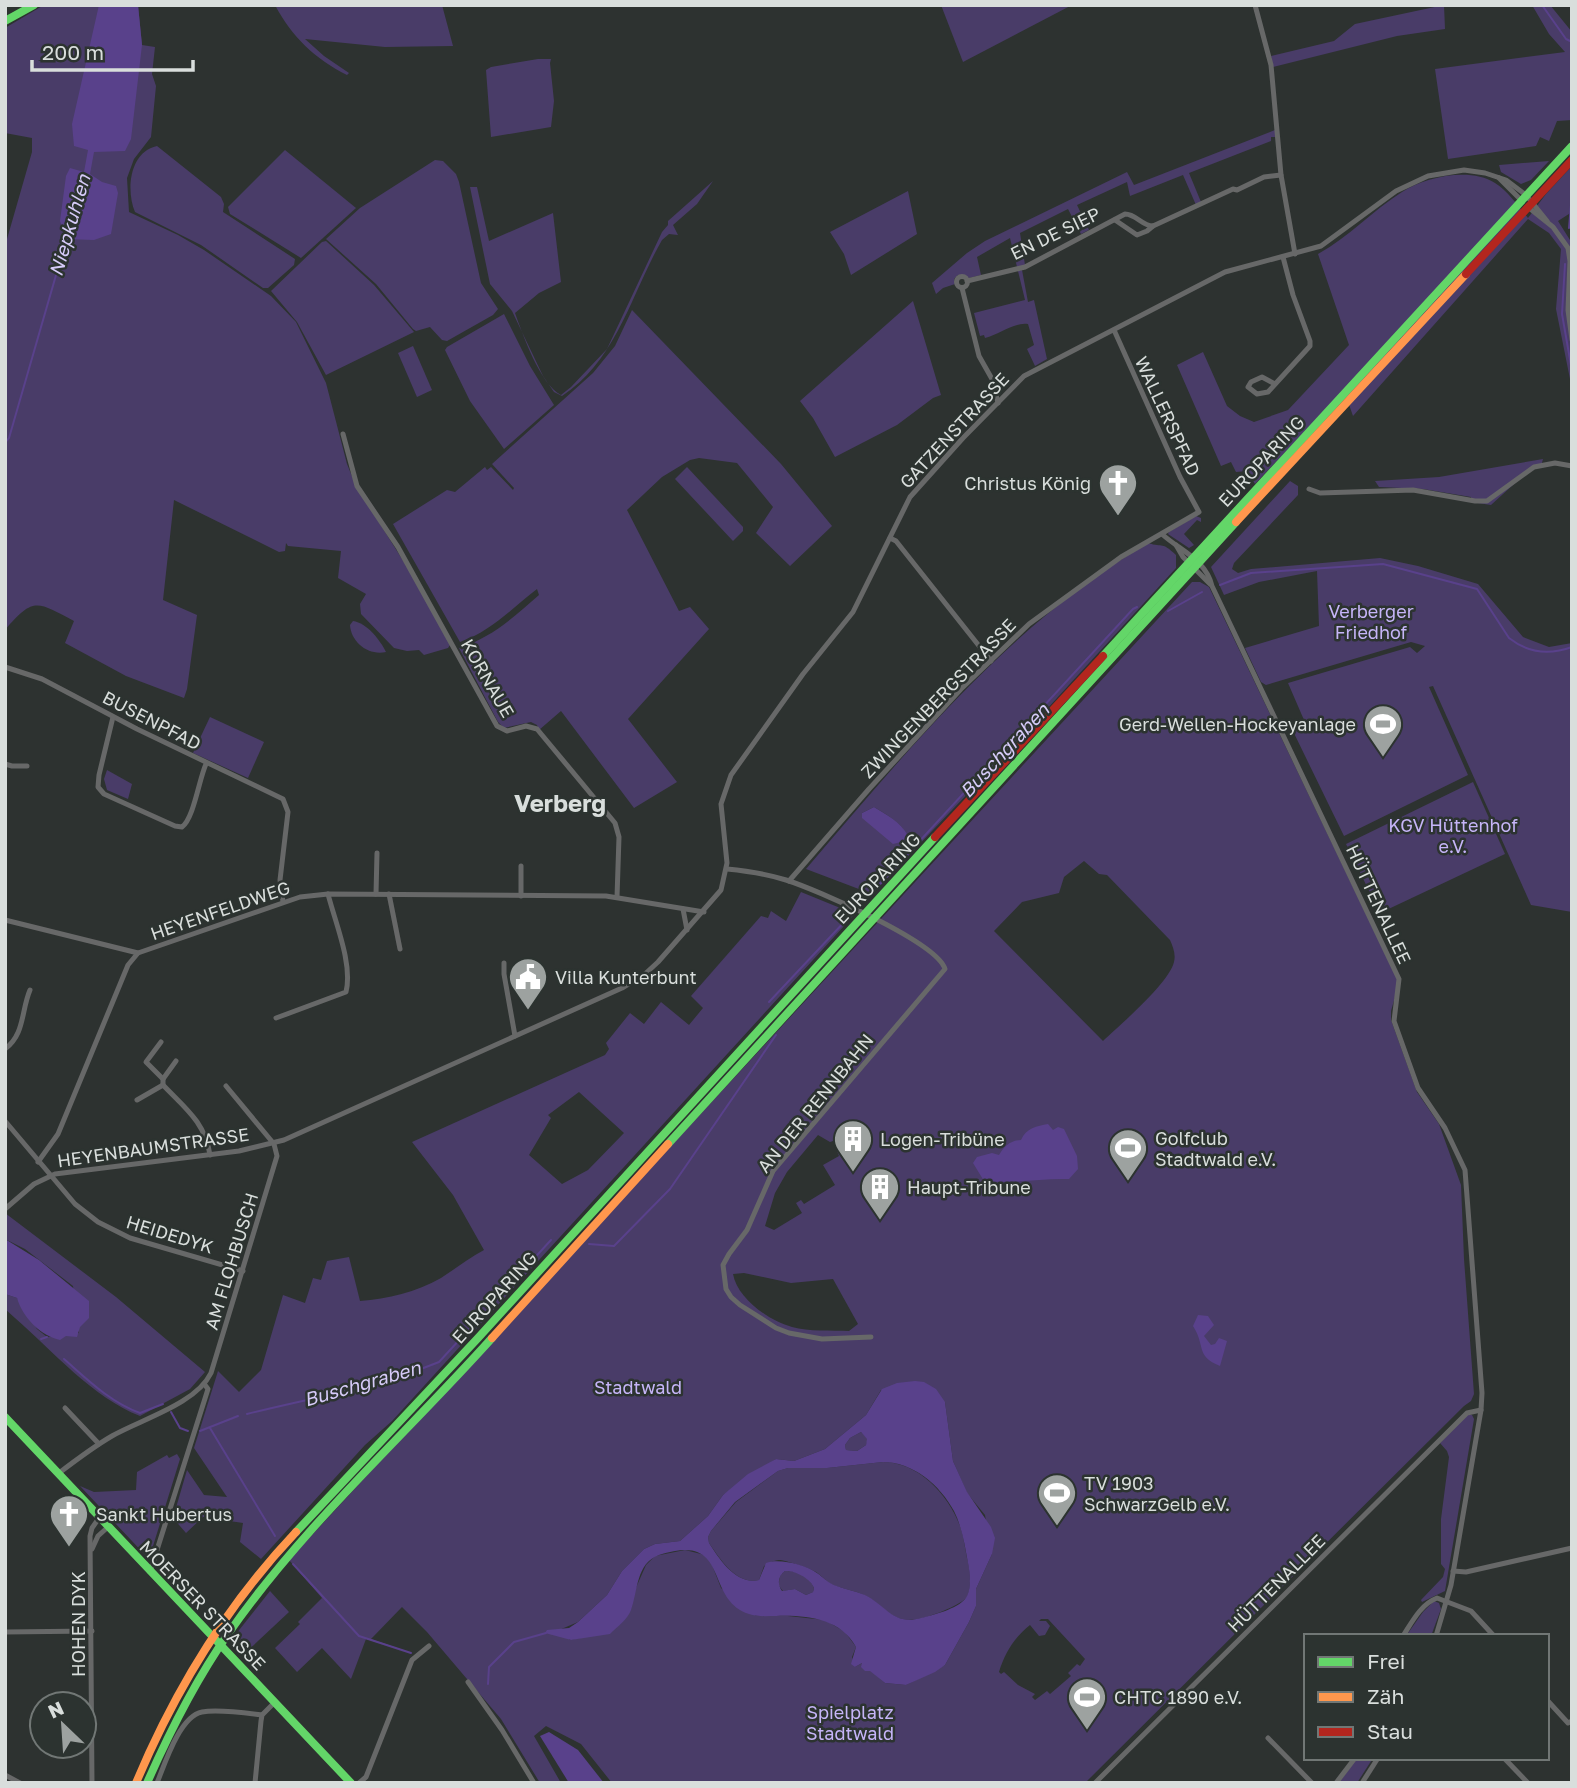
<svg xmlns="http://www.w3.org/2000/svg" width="1577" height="1788" font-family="'Golos Text',sans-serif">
  <rect width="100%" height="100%" fill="#2d3230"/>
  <g fill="#493c68" fill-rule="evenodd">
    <path d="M44,5H138L142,45L155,47L152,74L156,86L151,137L134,159L127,178L129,212L178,235L204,250L271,296L296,322L326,383L347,464L356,486L409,570L450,645L448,648L424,655L419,650L407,651L394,648L361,614L360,604L366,594L338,578L341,551L288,546L286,543L285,551L279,552L174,500L163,600L197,615L187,689L184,698L126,676L65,643L74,621C37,602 34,596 5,630V246L32,152V138L5,133V28Z"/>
    <path d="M275,5H442L453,46L385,47L305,39L324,56L349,73L347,75C315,59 292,37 275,5Z"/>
    <path d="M941,5H1072L963,62Z"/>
    <path d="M1444,5L1445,29L1397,36L1273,67L1271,56L1334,41L1355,24Z"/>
    <path d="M1532,5H1550L1572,32V120L1557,121L1549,141L1540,137L1536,146L1448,159L1435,69L1565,52L1549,34Z"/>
    <path d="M538,59H551L550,63L554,101L551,127L491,137L486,70L491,67Z"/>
    <path d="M1275,130V137H1271V141L1189,173L1201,202L1196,205L1183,175L1130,196L1127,182L1077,205L1089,230L1081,234L1068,209L1020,233L1025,265L1017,267L1010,238L977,257L981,275L969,278L964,275H958L954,279L955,284L943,288L936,294L932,283L967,253L985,241L1127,172L1134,185Z"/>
    <path d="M157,146L221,197L224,204L223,212L295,259L294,265L268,288H263L201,245L135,212C126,191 129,152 157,146Z"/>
    <path d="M285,150L356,208L301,258L230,214L228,207Z"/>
    <path d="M435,160L443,161L456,174L459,182L481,283L498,309L493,315L447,341L442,340L430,327L416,331L413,329L376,284L326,239L360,208Z"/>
    <path d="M1549,161L1531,180L1521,184L1501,172L1499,165Z"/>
    <path d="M1572,166V212L1558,221L1570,240L1572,251L1570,307L1572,389L1556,309L1561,249L1549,233L1528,219L1353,416L1344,390L1255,484L1247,471L1236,472L1231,462L1221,466L1177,365L1203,352L1227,406L1240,416L1254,422L1288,410L1349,345L1318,254C1349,237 1372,211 1402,192C1425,177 1470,167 1495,183C1509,192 1518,206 1528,218L1546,194Z"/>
    <path d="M713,181L697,204L673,225L678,235L669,234L662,240C631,294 617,360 562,396L554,392L543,376L512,311L490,284L470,187H477L489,241L553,213L561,282L539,293L515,313C523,335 540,384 561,395L571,387L607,349L662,232L668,225V221Z"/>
    <path d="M908,191L917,234L851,275L844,254L830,232Z"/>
    <path d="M326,241L374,285L414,332L326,375L297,322L271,291L322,242Z"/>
    <path d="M1022,270L1028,302L1034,300L1047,359L1035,366L1027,349L1034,345L1028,324C1014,322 1000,334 985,338L984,335L980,336L974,313L1025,300L1018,271Z"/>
    <path d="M913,301L941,395L933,398L897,425L835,457L813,418L800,401Z"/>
    <path d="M632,310L781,464L832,526L790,566L756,533L773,507L737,463L699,458L690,460L662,477L627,510L679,611L690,607L709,629L628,719L677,782L634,808L561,711L539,730L537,725L531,722L504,728L498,722L459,648C491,638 514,617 539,595L537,589C511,609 492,631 460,642L393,524L447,490L455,492L485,467L487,470L491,467L513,490L514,488L492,464L593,373L615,346Z"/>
    <path d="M504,314L530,366L554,405L504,449L470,401L445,350L447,347Z"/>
    <path d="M413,346L432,390L417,397L398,353Z"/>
    <path d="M1543,459L1541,466L1527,472L1491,505L1471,502V497L1423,489L1379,487L1375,481L1439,477Z"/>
    <path d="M687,467L743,527V531L733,541L675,479Z"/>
    <path d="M1290,481L1298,486V495L1234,563L1232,569L1238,573L1251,569L1380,558L1418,566L1478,584L1523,637L1549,647L1572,643V912L1531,905L1433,686L1429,687L1468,775L1344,836L1290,725L1304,720L1288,683L1410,647L1417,653L1425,646L1411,642L1266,685L1261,682L1245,648L1319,626L1317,571L1259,582L1224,595L1211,567Z"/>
    <path d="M1196,516L1201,518V522L1197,520L1184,534L1194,545L1189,548L1168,534L1169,532Z"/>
    <path d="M1148,543C1164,548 1161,541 1176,555V568L1013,746L872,894L806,869C908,750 1011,623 1148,543ZM874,807C887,815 901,822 908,837L862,813Z"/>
    <path d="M1192,582H1200L1209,587L1399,983L1391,1011V1020L1417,1092L1439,1124L1461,1185L1464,1259L1474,1394L1471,1401L1464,1406L1085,1783H612L581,1744L546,1726L534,1736L561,1783H540L501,1719L427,1632L402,1607L371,1639L409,1652L366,1639L351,1679L322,1648L297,1672L275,1648L300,1624L298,1622L322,1598L289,1560ZM1084,861L1099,874L1107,875L1170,940C1173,947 1176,954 1174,962C1169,983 1121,1024 1103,1041L994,931L1022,902L1059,893L1064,877ZM818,1135L830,1142L836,1140L844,1145L837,1151L839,1156L823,1165L835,1185L804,1204L801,1200L796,1203L802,1213L774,1230L765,1226L775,1193L787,1172ZM744,1273L791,1283L833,1279L858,1324L849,1331C831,1330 809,1332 792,1327C769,1321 737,1298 733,1274ZM881,1390L945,1402L953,1461L967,1493L985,1515L992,1554L976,1589V1606L969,1622L945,1665L906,1685L885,1683L862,1663L855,1667L852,1657L856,1647L845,1632L825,1620L788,1616H756L721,1588L710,1560L705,1555L685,1550L655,1556L646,1565L635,1590L585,1637L570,1640L559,1630L578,1622L607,1595L622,1571L644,1549L655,1544L680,1541L708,1516L723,1495L776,1459L794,1461L825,1449L866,1415ZM1041,1619H1048L1085,1659L1080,1666L1077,1664L1068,1673L1071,1676L1050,1694L1047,1691L1035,1700L1032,1697L1035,1694L1018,1685L1004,1672L1001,1674L999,1672C1005,1652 1014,1638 1030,1625L1039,1636L1045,1635L1050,1626L1046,1621H1039Z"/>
    <path d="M353,621C367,623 380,640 386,652C368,656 351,642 350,625Z"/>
    <path d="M210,717L264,742L248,778L193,753Z"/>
    <path d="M107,770L132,784L128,799L107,790L104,779Z"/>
    <path d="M1473,782L1505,854L1380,913L1346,844Z"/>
    <path d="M801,892L855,914L392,1421L365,1445L261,1559L240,1542L243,1523L203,1517L186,1533L173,1518L187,1470L204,1495L227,1497L194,1448L218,1371L239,1392L261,1370L283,1295L305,1303L313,1278L321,1280L327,1261L349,1257L360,1301C388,1299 416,1292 441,1278C455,1269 469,1258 484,1250L453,1195L412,1142L605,1055L609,1049L606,1043L630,1013L644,1024L661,1002L689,1025L703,1008L691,996L761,916L768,918L771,911L786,921ZM579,1092L624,1133L588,1170L562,1184L529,1155L551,1118L548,1115Z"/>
    <path d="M5,1213L116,1297L205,1372L190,1389L140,1416C92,1397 54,1352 15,1318L5,1309V1294L17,1298L37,1329L47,1337L79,1333L73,1286L25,1249L5,1239Z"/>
    <path d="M1467,1415H1472L1474,1419L1445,1591L1422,1602L1421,1600L1443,1577L1445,1569L1441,1564V1519L1449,1457L1447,1451L1440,1443Z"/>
    <path d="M861,1432L868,1439L866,1445L857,1451L846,1450L845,1445L850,1438Z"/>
    <path d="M177,1454L180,1459L149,1559L80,1486L94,1492L136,1490L137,1472L167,1455L169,1458Z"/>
    <path d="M883,1462C918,1462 948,1494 960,1526C964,1537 965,1550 968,1562C970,1572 972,1590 966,1598C959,1606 927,1618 917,1619C890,1623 887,1607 866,1596C855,1590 842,1589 831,1584C825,1581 821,1574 814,1571C809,1568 785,1560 779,1560C774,1560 768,1564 764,1566L759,1580C736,1585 721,1560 709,1543L708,1537L711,1531L736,1502L778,1471L788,1468H827Z"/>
    <path d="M785,1571C797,1570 810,1577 814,1588L813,1592L806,1595L795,1589L783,1591L779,1586C779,1579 779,1575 785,1571Z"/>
    <path d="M270,1591L289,1612L242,1656L232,1646V1639Z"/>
    <path d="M1434,1601L1439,1603L1441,1609L1431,1636H1406L1423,1612Z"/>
    <path d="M1357,1758H1373L1357,1783H1339Z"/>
  </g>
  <g fill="#59418b" fill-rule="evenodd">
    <path d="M99,5H138L142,45L131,139L125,151L94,152L90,174L102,182L116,186L118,193L111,234L94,240L66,239L60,221L66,176L70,168L84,172L88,150L74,146L72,124Z"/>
    <path d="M874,807C887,815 901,822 908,836L901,842L893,844L862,818V813Z"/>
    <path d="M1048,1124L1053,1130L1058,1127L1064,1129L1077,1156L1078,1169L1069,1179C1041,1178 1012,1184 984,1181L973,1163L977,1157L992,1153L999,1155C1004,1146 1011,1140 1021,1140C1026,1128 1037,1126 1048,1124Z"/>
    <path d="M5,1239L39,1260L89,1301V1318L80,1327L77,1337L66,1336L60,1340C41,1336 23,1318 17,1298L5,1294Z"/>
    <path d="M1198,1315L1208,1316L1214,1325L1204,1336L1211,1345L1215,1344L1219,1338L1227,1341L1220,1366C1195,1356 1206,1346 1193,1326Z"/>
    <path d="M915,1381L924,1382L936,1389L945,1402L953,1461L967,1492L991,1527L995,1538L992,1554L976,1589V1606L969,1622L945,1665L935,1672L906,1685L885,1683L870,1671H865L861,1667L862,1663L855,1667L851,1664L856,1647C840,1618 806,1615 776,1616C767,1616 757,1617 749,1614C703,1599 732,1531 659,1555C636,1563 638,1591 631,1610C628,1619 617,1627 610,1634L571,1640L545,1633L547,1630L569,1628L578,1622L607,1595L622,1571L644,1549L655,1544L680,1541L708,1516L723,1495L748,1474L776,1459L794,1461L825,1449L866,1415L882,1389L897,1383ZM861,1432L867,1439L866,1445L857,1451L846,1450L845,1445L850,1438ZM883,1462C913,1462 940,1485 954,1511C962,1527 965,1546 968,1563C970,1573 972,1591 965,1599C957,1609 933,1615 921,1618C893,1626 886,1605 865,1595C855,1591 844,1589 834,1585C827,1582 823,1577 817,1573C806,1565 779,1558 766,1563L759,1580C736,1585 720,1560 709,1543L708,1537L711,1531L735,1502L778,1471L788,1468H827ZM785,1571C795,1570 811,1579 814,1588L813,1592L806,1595L795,1589L782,1591C777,1584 778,1576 785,1571Z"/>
    <path d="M549,1732L578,1750L604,1783H569L540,1736Z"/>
  </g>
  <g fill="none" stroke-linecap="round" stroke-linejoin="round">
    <g stroke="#59418b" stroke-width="2">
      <path d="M1542,5L1566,39L1572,42"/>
      <path d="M1569,228L1572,193"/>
      <path d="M1565,264L1562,314L1572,371"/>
      <path d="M5,443L9,438L67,237"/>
      <path d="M1220,585L1251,573L1383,564L1477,589L1509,638C1528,653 1550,655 1572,647"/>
      <path d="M1168,611L1202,592"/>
      <path d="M871,894L1133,609L1137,607"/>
      <path d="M769,1002L848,918"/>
      <path d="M589,1244L614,1246L670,1189L776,1035"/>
      <path d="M41,1339L47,1337"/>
      <path d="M64,1359C88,1380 110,1402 140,1413L163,1404"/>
      <path d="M171,1412L180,1428L188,1431"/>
      <path d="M247,1414C311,1398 378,1387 439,1362L551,1240"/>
      <path d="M210,1428L275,1536"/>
      <path d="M200,1431L238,1416"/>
      <path d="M293,1564L359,1636L411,1653"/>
      <path d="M488,1684L489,1667L514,1642L546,1633"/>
    </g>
    <g stroke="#676868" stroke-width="5">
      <path d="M1255,5L1271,65L1281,175L1295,254"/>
      <path d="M1499,178L1521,200"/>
      <path d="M1528,207L1553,227L1568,248L1570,261L1568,310L1572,340"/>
      <path d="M1115,220L1137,235L1147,231L1153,226"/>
      <circle cx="962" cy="282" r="5.5"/>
      <path d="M967,281L1025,267L1125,214C1136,214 1142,226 1153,226L1233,189L1237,190L1264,177L1281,175"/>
      <path d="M962,288L979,356L992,379L998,403"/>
      <path d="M1275,384L1262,377L1251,382L1248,387L1257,394L1268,392L1310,346V341L1293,295L1283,257"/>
      <path d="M343,434L357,486L398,547L497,726L507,731L526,726L537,729L615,823L619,837L617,897"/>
      <path d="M1309,489L1320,493L1413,490L1475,501H1487L1534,467L1555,463L1572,466"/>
      <path d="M1163,535C1181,551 1206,560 1212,586L1399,979L1394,1021L1418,1088L1445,1128L1465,1170L1482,1393L1481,1410L1451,1585L1436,1636"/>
      <path d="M890,538L896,541L991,661"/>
      <path d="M1176,545L1183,557L1210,584"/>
      <path d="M5,667L42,679L137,729L283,799L288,812L280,880L283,902"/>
      <path d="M113,717L99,775L98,787L104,794L175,826L182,827C194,818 199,779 206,764"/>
      <path d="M5,764L12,766H27"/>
      <path d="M727,869C747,871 767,874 786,880C815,889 937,942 945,969L773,1171L747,1230L729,1254L723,1265L726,1289L731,1297L740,1305L776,1328L789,1333L822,1339L871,1337"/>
      <path d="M789,881L869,789L961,689L1029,624L1121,557L1199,512L1180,477L1114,330"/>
      <path d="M376,894L377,853"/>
      <path d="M389,894L400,949"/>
      <path d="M521,896V866"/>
      <path d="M683,909L687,930"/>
      <path d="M5,920L138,953"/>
      <path d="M504,963V974L515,1036"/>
      <path d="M276,1018L346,992C353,964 335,922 328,894"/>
      <path d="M161,1042L146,1062L163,1079V1085"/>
      <path d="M5,1049C25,1034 21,1011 30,990"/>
      <path d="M163,1079L176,1061"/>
      <path d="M137,1100L163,1085C185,1108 205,1122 210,1155"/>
      <path d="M5,1121L75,1204L98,1222L130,1238L243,1271"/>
      <path d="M38,1162L58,1134L128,965L138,953L300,897L328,894L606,896L704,912"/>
      <path d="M5,1209L34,1184L55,1174L239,1151L284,1140L622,988L645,974L658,962L721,890L727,863L721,804L731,775L803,674L853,612L910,497L963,438L1024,376L1225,272L1321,246L1396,191L1428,176L1464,170L1485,173L1506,180L1526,195L1547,221"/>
      <path d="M65,1408L99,1444"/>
      <path d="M59,1473C76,1460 93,1447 112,1436C142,1419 196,1404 211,1373L277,1156L274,1144L226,1086"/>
      <path d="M92,1549L98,1536L108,1527"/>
      <path d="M1453,1571L1466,1572L1572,1548"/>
      <path d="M150,1572L208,1389L205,1385"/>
      <path d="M5,1632L92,1631"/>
      <path d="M1403,1636C1412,1622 1421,1604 1437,1598L1471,1611L1494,1636"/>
      <path d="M468,1682L502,1730L534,1783"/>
      <path d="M1547,1700L1568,1723L1572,1721"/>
      <path d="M1268,1738L1312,1783"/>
      <path d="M1504,1758L1528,1783"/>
      <path d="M5,1775L20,1783"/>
      <path d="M92,1783L90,1536L92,1528L99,1518"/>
      <path d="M157,1783C165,1763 180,1716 202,1712C218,1709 246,1713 262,1715"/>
      <path d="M255,1783L261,1721L262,1715L275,1702"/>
      <path d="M359,1783L366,1777L412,1660L429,1646"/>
      <path d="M1095,1783L1467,1413L1481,1410"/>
      <path d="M1336,1783L1355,1758"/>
      <path d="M1362,1783L1378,1758"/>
    </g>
    <g stroke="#63d668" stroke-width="8">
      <path d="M5,21L34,5"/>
      <path d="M1103,656L1572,146"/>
      <path d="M668,1144L1236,522"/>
      <path d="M5,1417L351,1783"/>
      <path d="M296,1532L478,1338L935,837"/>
      <path d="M147,1783C170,1731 195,1681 228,1634C303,1526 404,1436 492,1338"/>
    </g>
    <g stroke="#ff974d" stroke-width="8">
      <path d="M1236,522L1466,274"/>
      <path d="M492,1338L668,1144"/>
      <path d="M136,1783C175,1690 226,1606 296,1532"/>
    </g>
    <g stroke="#b3261e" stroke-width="8">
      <path d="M1466,274L1572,160"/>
      <path d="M935,837L1103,656"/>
    </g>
  </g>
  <defs>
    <g id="church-pin" transform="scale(2.0125)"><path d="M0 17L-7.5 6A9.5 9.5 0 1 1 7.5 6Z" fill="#9da2a0" stroke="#2c3330"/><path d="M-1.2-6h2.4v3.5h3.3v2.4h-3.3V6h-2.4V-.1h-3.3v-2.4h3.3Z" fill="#fff"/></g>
    <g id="stadium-pin" transform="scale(2.0125)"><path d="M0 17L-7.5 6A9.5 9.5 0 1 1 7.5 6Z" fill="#9da2a0" stroke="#2c3330"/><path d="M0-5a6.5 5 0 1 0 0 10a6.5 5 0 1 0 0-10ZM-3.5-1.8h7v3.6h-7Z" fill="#fff"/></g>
    <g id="civic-pin" transform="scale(2.0125)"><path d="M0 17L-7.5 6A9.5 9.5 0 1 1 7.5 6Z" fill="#9da2a0" stroke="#2c3330"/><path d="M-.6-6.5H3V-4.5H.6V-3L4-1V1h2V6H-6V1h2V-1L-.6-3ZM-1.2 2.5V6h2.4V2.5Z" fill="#fff"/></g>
    <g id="building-pin" transform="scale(2.0125)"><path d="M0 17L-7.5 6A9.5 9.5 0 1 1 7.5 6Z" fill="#9da2a0" stroke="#2c3330"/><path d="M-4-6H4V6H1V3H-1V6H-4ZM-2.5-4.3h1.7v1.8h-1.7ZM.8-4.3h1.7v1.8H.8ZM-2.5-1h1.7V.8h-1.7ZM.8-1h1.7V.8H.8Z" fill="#fff"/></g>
  </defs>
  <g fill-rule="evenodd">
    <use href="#church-pin" x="1118" y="483"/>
    <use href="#stadium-pin" x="1383" y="724"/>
    <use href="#civic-pin" x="528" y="977"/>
    <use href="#building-pin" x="853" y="1139"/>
    <use href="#stadium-pin" x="1128" y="1148"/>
    <use href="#building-pin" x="880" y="1187"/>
    <use href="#stadium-pin" x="1057" y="1493"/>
    <use href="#church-pin" x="69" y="1514"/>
    <use href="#stadium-pin" x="1087" y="1697"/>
  </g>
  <g text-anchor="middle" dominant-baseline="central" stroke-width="5" stroke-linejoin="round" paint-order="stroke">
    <g font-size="18" fill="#d9dedc" stroke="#2c3330">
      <text transform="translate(1055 233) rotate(-26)">EN DE SIEP</text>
      <text transform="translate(1168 416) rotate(65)">WALLERSPFAD</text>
      <text transform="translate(954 430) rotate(-47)">GATZENSTRASSE</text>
      <text transform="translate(1261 461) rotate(-47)">EUROPARING</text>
      <text transform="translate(488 678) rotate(60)">KORNAUE</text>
      <text transform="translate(938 698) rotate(-46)">ZWINGENBERGSTRASSE</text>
      <text transform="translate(152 720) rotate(27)">BUSENPFAD</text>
      <text transform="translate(877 878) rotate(-47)">EUROPARING</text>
      <text transform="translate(1379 904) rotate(65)">HÜTTENALLEE</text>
      <text transform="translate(220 910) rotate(-19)">HEYENFELDWEG</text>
      <text transform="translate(815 1103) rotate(-51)">AN DER RENNBAHN</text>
      <text transform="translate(153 1147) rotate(-8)">HEYENBAUMSTRASSE</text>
      <text transform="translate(170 1234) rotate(17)">HEIDEDYK</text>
      <text transform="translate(231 1261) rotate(-73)">AM FLOHBUSCH</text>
      <text transform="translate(494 1297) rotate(-48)">EUROPARING</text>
      <text transform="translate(1276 1583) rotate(-45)">HÜTTENALLEE</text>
      <text transform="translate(203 1605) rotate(46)">MOERSER STRASSE</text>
      <text transform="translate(78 1624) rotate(-90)">HOHEN DYK</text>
    </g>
    <g font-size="18" fill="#d9dedc" stroke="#2c3330" text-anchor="start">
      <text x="1091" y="483" text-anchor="end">Christus König</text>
      <text x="1356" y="724" text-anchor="end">Gerd-Wellen-Hockeyanlage</text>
      <text x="555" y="977">Villa Kunterbunt</text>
      <text x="1155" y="1138">Golfclub<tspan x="1155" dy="21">Stadtwald e.V.</tspan></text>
      <text x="880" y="1139">Logen-Tribüne</text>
      <text x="907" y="1187">Haupt-Tribune</text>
      <text x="1084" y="1483">TV 1903<tspan x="1084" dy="21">SchwarzGelb e.V.</tspan></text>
      <text x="96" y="1514">Sankt Hubertus</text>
      <text x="1114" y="1697">CHTC 1890 e.V.</text>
    </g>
    <g font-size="18" fill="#c6b5f8" stroke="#2c3330">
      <text x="1371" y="611">Verberger<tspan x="1371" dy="21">Friedhof</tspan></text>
      <text x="1453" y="825">KGV Hüttenhof<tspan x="1453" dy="21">e.V.</tspan></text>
      <text x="638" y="1387">Stadtwald</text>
      <text x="850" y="1712">Spielplatz<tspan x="850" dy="21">Stadtwald</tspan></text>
    </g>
    <g font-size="19" font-style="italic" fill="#d6cbf8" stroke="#2c3330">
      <text transform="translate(69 225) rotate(-74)">Niepkuhlen</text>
      <text transform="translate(1004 750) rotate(-47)">Buschgraben</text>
      <text transform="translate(362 1383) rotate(-16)">Buschgraben</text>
    </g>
    <g font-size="24" font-weight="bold" fill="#d9dedc" stroke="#2c3330">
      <text x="560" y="802">Verberg</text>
    </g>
  </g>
  <rect width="1577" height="1788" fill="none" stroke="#d9dedc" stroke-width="14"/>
  <rect x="1304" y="1634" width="245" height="126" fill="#2c3330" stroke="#717775" stroke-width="2"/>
  <rect x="1318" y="1657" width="35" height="10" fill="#63d668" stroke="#717775" stroke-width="2"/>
  <text x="1367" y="1669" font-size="21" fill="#d9dedc">Frei</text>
  <rect x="1318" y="1692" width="35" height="10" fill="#ff974d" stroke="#717775" stroke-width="2"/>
  <text x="1367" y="1704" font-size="21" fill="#d9dedc">Zäh</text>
  <rect x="1318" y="1727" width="35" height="10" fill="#b3261e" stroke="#717775" stroke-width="2"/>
  <text x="1367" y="1739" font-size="21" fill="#d9dedc">Stau</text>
  <g transform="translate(63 1725) rotate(335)"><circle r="33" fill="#2c3330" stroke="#717775" stroke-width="2"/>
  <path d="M0-5L12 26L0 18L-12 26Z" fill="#9da2a0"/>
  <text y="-10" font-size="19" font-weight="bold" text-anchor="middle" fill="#d9dedc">N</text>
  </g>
  <path d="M32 60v10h161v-10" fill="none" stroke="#d9dedc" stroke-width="3.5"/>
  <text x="42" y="60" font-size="21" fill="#d9dedc" stroke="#2c3330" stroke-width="5" paint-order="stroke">200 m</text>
</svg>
